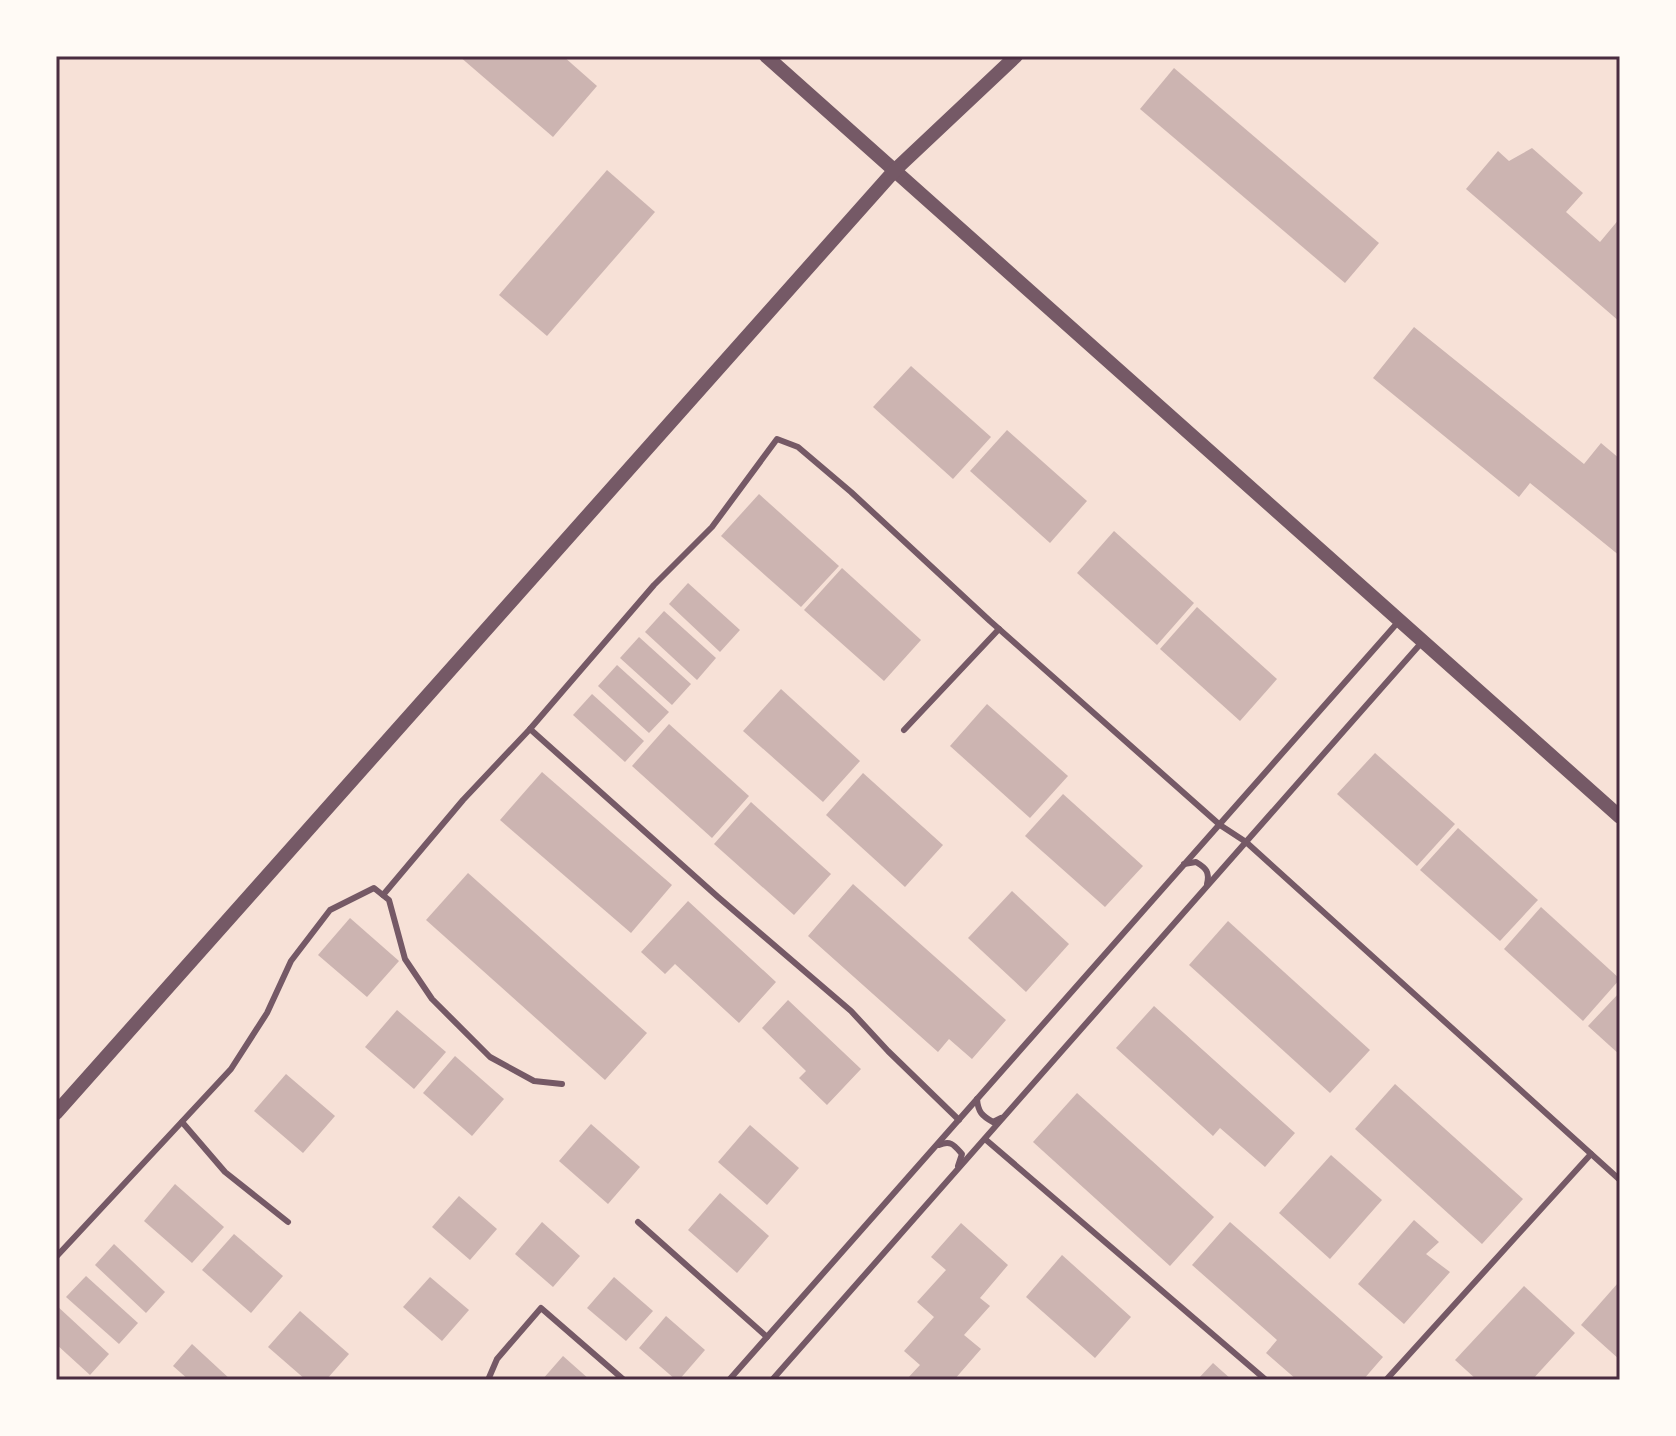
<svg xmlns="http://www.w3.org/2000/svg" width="1676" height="1436" font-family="Jost,sans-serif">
  <rect width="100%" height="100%" fill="#f7e1d7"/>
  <g fill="#ccb4b1">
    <path d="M459,56H563L597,86L553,137Z"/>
    <path d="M1174,68L1379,243L1345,283L1140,109Z"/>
    <path d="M1532,148L1583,193L1566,212L1600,242L1620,218V322L1466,189L1498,151L1509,161Z"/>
    <path d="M607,170L655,212L547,336L499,295Z"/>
    <path d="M1414,327L1584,464L1601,443L1620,459V556L1530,483L1519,497L1373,378Z"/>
    <path d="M911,366L991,437L953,479L873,407Z"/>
    <path d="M1007,430L1087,501L1050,543L970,471Z"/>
    <path d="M759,494L839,566L801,607L721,536Z"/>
    <path d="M1114,531L1194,603L1157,645L1077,573Z"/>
    <path d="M842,568L921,640L884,681L804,610Z"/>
    <path d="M688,583L740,630L720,652L669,604Z"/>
    <path d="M1197,607L1277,679L1240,721L1160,649Z"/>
    <path d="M664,611L716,658L697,680L645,632Z"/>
    <path d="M639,637L691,684L672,705L620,658Z"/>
    <path d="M617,665L669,712L649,733L598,686Z"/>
    <path d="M781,689L860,761L823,802L743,731Z"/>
    <path d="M592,694L644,741L625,762L573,715Z"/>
    <path d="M987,704L1068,776L1030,818L950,746Z"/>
    <path d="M669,724L749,796L712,838L632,766Z"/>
    <path d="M1375,753L1455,824L1417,866L1337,794Z"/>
    <path d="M542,772L672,885L631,933L500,820Z"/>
    <path d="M863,773L943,845L905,887L826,815Z"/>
    <path d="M1063,794L1143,866L1105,907L1025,836Z"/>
    <path d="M751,802L831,874L794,915L714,844Z"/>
    <path d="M1458,828L1538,900L1500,941L1420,870Z"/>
    <path d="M468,873L647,1033L605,1080L426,920Z"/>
    <path d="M853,884L1006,1020L972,1059L949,1039L938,1052L808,936Z"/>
    <path d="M1012,891L1069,944L1026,992L968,938Z"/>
    <path d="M688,901L776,982L739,1023L675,964L665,974L641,952Z"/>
    <path d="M1541,907L1620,979L1583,1021L1504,949Z"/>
    <path d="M350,918L399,961L367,997L318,955Z"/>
    <path d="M1228,921L1370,1050L1330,1093L1189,965Z"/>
    <path d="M1620,992V1055L1588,1026Z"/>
    <path d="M788,1000L861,1069L827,1105L799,1078L806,1071L762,1028Z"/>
    <path d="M1154,1006L1295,1133L1265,1167L1220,1128L1213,1136L1116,1048Z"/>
    <path d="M397,1010L446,1052L414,1089L365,1047Z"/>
    <path d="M455,1056L504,1099L472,1136L423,1093Z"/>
    <path d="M286,1074L335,1116L303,1153L254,1111Z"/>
    <path d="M1395,1084L1523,1199L1482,1244L1355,1129Z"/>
    <path d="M1077,1093L1214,1217L1170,1266L1033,1142Z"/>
    <path d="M591,1124L640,1167L608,1204L559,1161Z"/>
    <path d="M750,1125L799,1168L767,1205L718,1162Z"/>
    <path d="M1331,1155L1382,1200L1330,1259L1279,1213Z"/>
    <path d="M175,1184L224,1227L192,1263L144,1221Z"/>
    <path d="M720,1193L769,1236L737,1273L688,1230Z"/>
    <path d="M459,1196L497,1229L470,1260L432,1227Z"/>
    <path d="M1414,1220L1439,1242L1426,1254L1450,1272L1404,1324L1358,1284Z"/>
    <path d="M542,1222L580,1256L553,1287L515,1254Z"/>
    <path d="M1230,1222L1383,1357L1363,1380H1297L1266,1353L1277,1340L1192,1265Z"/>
    <path d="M961,1223L1008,1265L980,1298L990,1306L964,1335L981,1349L954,1380H906L920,1365L904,1351L934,1317L917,1302L946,1270L931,1257Z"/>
    <path d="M234,1234L283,1276L251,1313L202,1270Z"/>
    <path d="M114,1244L165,1292L146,1313L95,1265Z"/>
    <path d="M1062,1255L1131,1317L1095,1358L1026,1297Z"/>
    <path d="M86,1276L138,1323L119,1344L66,1297Z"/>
    <path d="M430,1277L469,1310L442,1341L403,1307Z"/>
    <path d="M614,1277L653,1311L626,1341L587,1308Z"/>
    <path d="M1618,1283L1620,1284V1360L1581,1325Z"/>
    <path d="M1524,1286L1575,1333L1532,1380H1477L1455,1360Z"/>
    <path d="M56,1305L109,1354L90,1375L56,1344Z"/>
    <path d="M300,1311L349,1354L326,1380H306L268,1347Z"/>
    <path d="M666,1316L705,1350L679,1380H676L639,1348Z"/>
    <path d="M192,1344L231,1380H189L173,1366Z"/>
    <path d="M563,1356L590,1380H542Z"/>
    <path d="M1213,1363L1232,1380H1197Z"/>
  </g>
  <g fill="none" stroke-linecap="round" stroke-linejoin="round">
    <g stroke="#755966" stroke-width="6">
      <path d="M530,729L718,897L851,1011L888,1051L959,1120"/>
      <path d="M904,730L999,629"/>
      <path d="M1184,864L1196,862C1206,868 1210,872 1207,884"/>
      <path d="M383,895L463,800L530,729L654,585L712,527L777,439L798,447L851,492L990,621L1220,825L1246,842L1620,1180"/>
      <path d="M977,1099C978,1112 982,1116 993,1122L1001,1118"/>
      <path d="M182,1122L225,1172L288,1222"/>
      <path d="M985,1139L1266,1380"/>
      <path d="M939,1145C951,1140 954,1145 962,1154L958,1166"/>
      <path d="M638,1222L767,1337"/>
      <path d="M56,1257L231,1069L267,1013L291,961L330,910L374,888L389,900L405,959L432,999L490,1057L534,1081L562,1084"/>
      <path d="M488,1380L497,1359L541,1308L624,1380"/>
      <path d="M729,1380L1399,621"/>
      <path d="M772,1380L1423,641"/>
      <path d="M1386,1380L1591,1154"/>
    </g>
    <g stroke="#755966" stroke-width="14">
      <path d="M766,56L1620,817"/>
      <path d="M56,1113L895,170L1016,56"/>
    </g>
  </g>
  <rect width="1676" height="1436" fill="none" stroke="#fffaf5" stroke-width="116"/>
  <rect x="58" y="58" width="1560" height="1320" fill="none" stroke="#4a2c40" stroke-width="3"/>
</svg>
